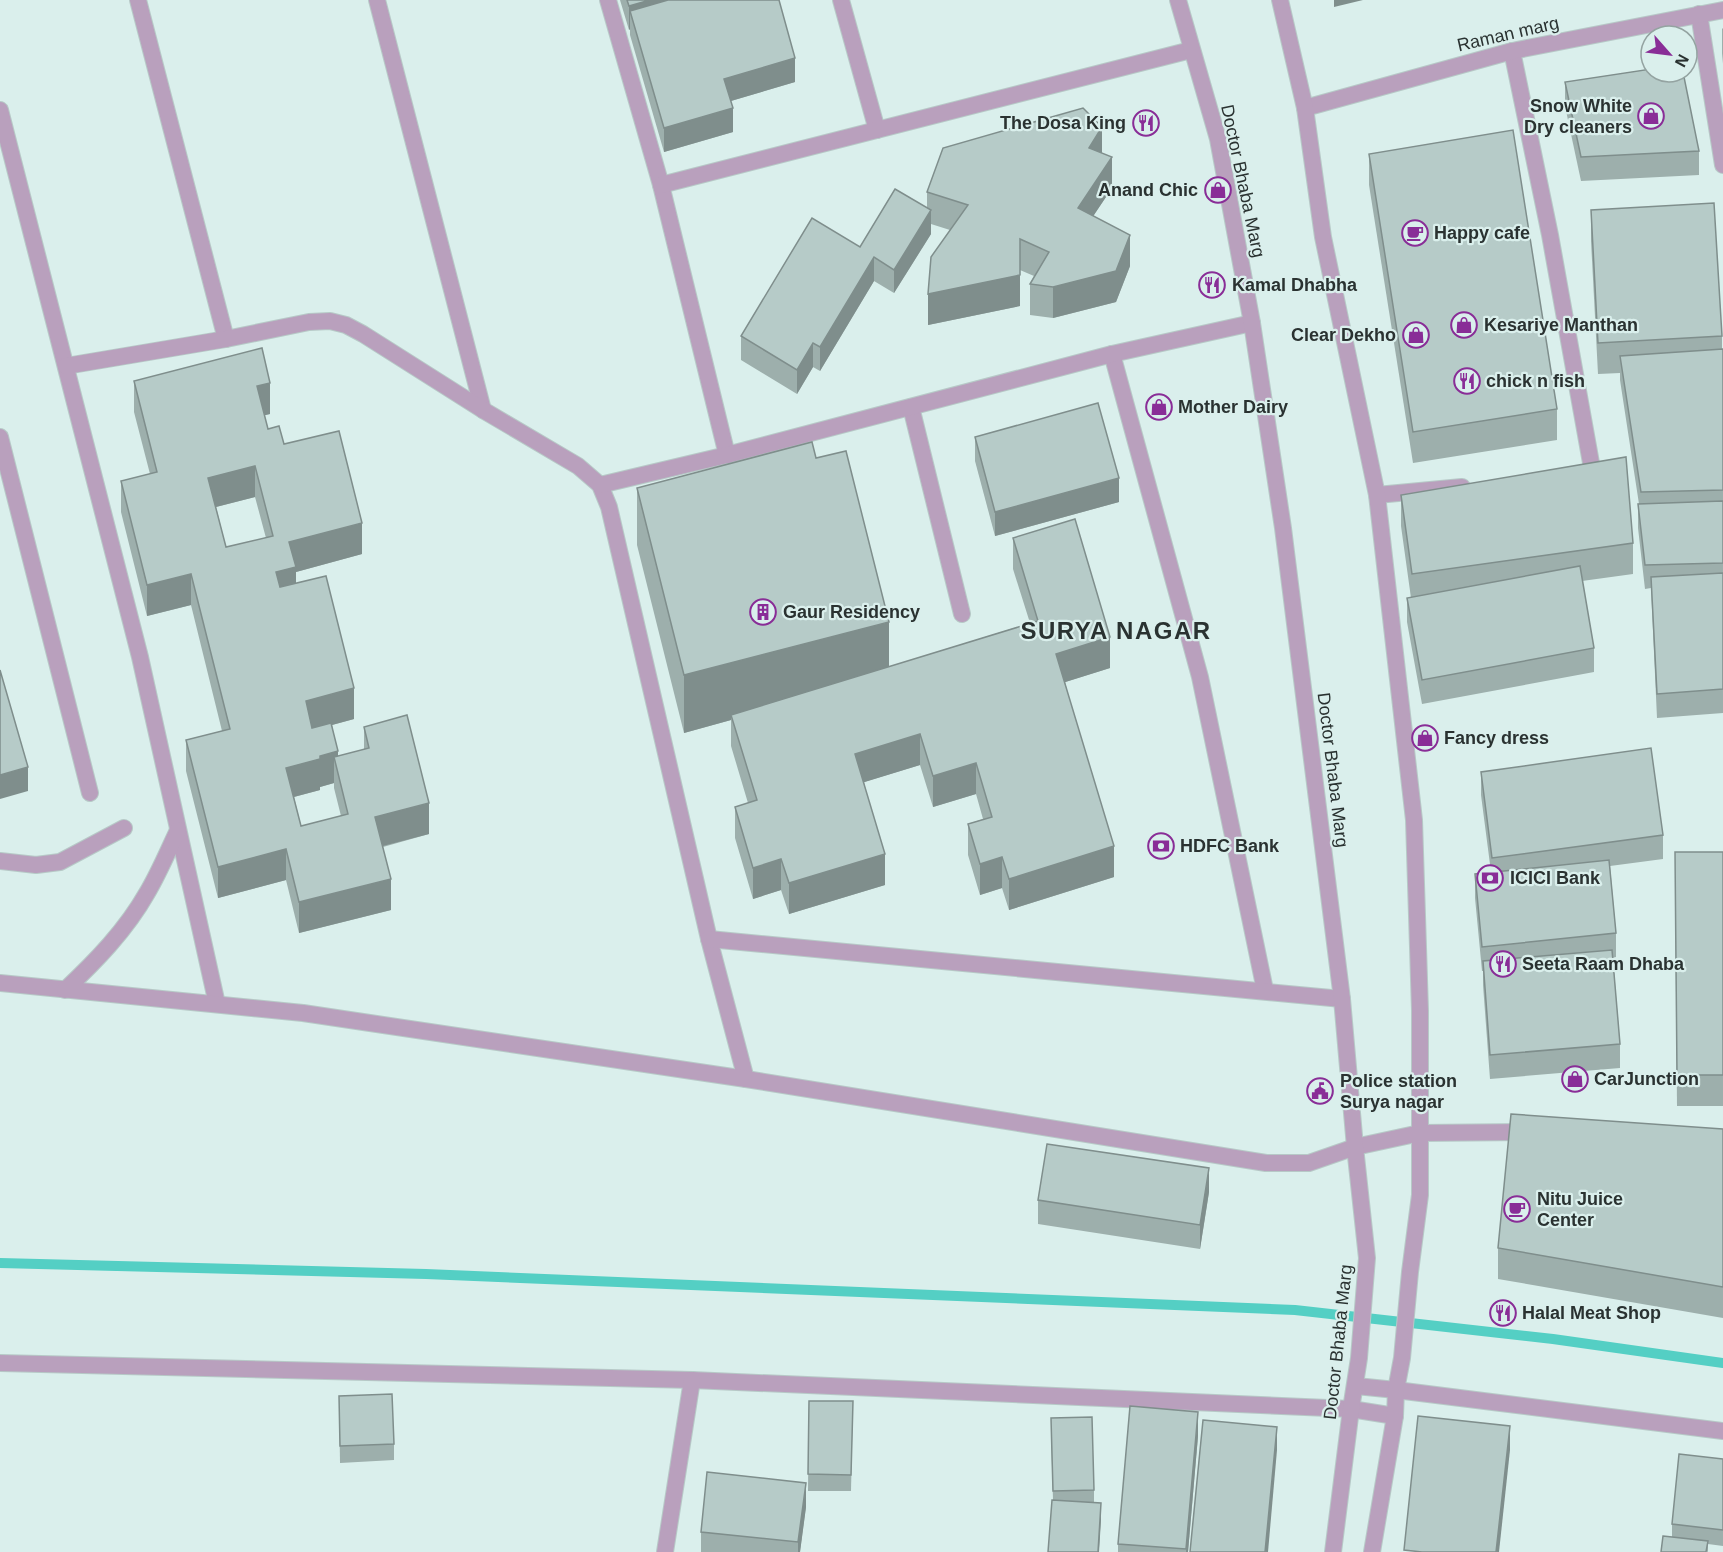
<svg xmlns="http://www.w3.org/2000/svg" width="1723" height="1552" font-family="Helvetica,sans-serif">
  <rect width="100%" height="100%" fill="#daefec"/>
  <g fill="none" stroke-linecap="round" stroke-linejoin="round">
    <path stroke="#54cfc4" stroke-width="10" d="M0,1263L426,1274L1295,1310L1553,1339L1723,1363"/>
    <g stroke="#b7c9c7" stroke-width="18">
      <g id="minor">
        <path d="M138,0L226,339"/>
        <path d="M377,0L483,410"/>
        <path d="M608,0L661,185L727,455"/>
        <path d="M841,0L877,130"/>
        <path d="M1699,14L1723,165"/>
        <path d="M1512,51L1550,235L1593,474L1583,475"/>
        <path d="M1305,108L1512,51L1723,10"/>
        <path d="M0,110L140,657L217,1004"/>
        <path d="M661,185L1191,50"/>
        <path d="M1112,354L1200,677L1265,990"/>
        <path d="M66,366L226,339L309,322L330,321L346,325L363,334L483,410L578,466L600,485L609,507L709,939L746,1079"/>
        <path d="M911,407L962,614"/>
        <path d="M0,437L90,793"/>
        <path d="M600,485L727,455L1112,354L1252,323"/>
        <path d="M1377,495L1462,487"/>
        <path d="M0,861L36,865L60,862L124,828"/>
        <path d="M709,939L1342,999"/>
        <path d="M0,983L303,1013L746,1079L1266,1163H1309L1355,1147L1420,1133L1530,1132"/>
        <path d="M65,990C96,961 126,930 147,893C159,873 168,851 178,830"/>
        <path d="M0,1363L692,1380L1351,1409L1395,1416"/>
        <path d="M1356,1386L1396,1390L1723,1431"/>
        <path d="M665,1552L692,1380"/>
      </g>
    </g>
    <g stroke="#b7c9c7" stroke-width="18">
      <g id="tertiary">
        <path d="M1178,0L1218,139L1252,323L1283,528L1342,999L1355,1147L1367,1258L1359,1358L1351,1409L1333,1552"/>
        <path d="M1280,0L1305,108L1323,237L1377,495L1414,820L1420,1011V1195L1410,1272L1402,1358L1396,1390L1395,1416L1372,1552"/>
      </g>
    </g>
    <use href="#minor" stroke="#b9a0bd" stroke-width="16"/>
    <use href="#tertiary" stroke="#b9a0bd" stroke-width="16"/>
  </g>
  <g fill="#9dafac" fill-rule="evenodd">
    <path d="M620,0H779L795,82L731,101L733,132L664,152L630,35V29L629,30Z"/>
    <path d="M1723,28V64L1722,53V29Z"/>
    <path d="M1565,82L1699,151V175L1581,181L1565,106Z"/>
    <path d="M1102,153L1112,188L1093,216L1130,266L1116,302L1053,318L1030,315V284L1034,276L1020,270V306L928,325L950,230L931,224V234L894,293L874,281L820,371L813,367L797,394L741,360V336L860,247L927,208V192Z"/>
    <path d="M1369,154L1557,409V440L1413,463L1369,185Z"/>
    <path d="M1591,210L1722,336V349H1723V713L1657,718L1651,588L1645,589L1638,528V504H1639L1620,380V373L1598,374L1591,241Z"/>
    <path d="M134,381L270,414L264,415L268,429L284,444L362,554L296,572V583L354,719L332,725L338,756L364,750V727L429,834L383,847L391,910L299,933L286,880L218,898L186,771V740L222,731L191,605L147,616L121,512V481L150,474L134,412ZM255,497L266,538L226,547L216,507ZM334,783V788L341,816L301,826L294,797L320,790V787Z"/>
    <path d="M975,437L1119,502L995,536L975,461Z"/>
    <path d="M816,458L889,667L1030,623L1013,569V538L1110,668L1065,682L1114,877L1009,910L1002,888L980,895L968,855V824L983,819L976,794L933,807L920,765L864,782L885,885L789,914L781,890L753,899L735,838V807L748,803L731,746V720L684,733L637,545V488Z"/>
    <path d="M1401,495L1633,543V574L1582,581L1594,648V672L1422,704L1407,622V598H1411L1401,526Z"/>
    <path d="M1481,772L1663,835V859L1610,866L1616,933V957L1613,958L1620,1044V1068L1490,1079L1483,985V971H1482L1475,898V874L1491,872L1481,795Z"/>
    <path d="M1723,852V1106H1677L1675,883Z"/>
    <path d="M1723,1129V1318L1498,1279V1248Z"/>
    <path d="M1209,1192L1200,1249L1038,1224V1200Z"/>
    <path d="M339,1396L394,1444V1460L340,1463Z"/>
    <path d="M809,1401H853L851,1491H808Z"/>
    <path d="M1051,1434L1094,1490V1503L1101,1520L1053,1500Z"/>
    <path d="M1198,1436L1188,1552H1118V1544Z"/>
    <path d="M1723,1459V1546L1708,1544V1552L1672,1537V1524Z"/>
    <path d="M806,1507L800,1552H701V1532Z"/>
  </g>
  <g fill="#7f8e8c">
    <path d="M650,0H735L630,11V29L629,30V6Z"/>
    <path d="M1334,0H1363L1334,7Z"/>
    <path d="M795,58V82L724,103V79Z"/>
    <path d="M733,108V132L664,152V128Z"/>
    <path d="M1102,127V158L1089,148Z"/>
    <path d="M1112,157V188L1078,239V208Z"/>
    <path d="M931,210V234L894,293V270Z"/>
    <path d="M1130,235V266L1116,302L1053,318V287Z"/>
    <path d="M1020,239V306L928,325V294Z"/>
    <path d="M874,257V281L820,371V347Z"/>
    <path d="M813,343V367L797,394V370Z"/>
    <path d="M270,383V414L257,417V386Z"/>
    <path d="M255,466V497L208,509V478Z"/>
    <path d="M1119,478V502L995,536V512Z"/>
    <path d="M362,523V554L296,572V598L276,603V572L289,542Z"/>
    <path d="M191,574V605L147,616V585Z"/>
    <path d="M889,622V679L731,715V720L684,733V675Z"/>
    <path d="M1110,637V668L1056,685V654Z"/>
    <path d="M354,688V719L306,732V701Z"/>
    <path d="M920,734V765L855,785V754Z"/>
    <path d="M338,751V773L334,757V783L320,787V790L286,799V768L320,756Z"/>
    <path d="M976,763V794L933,807V776Z"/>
    <path d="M28,767V791L0,799V775Z"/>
    <path d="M429,803V834L375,848V817Z"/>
    <path d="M1114,846V877L1009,910V879Z"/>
    <path d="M286,849V880L218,898V867Z"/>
    <path d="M885,854V885L789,914V883Z"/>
    <path d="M1002,857V888L980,895V864Z"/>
    <path d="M781,859V890L753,899V868Z"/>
    <path d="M391,879V910L299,933V902Z"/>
    <path d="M1209,1168V1192L1200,1249V1225Z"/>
    <path d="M1198,1412V1436L1188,1552H1186Z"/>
    <path d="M1510,1426V1450L1499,1552H1496Z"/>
    <path d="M1277,1427V1450L1268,1552H1265Z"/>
    <path d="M806,1483V1507L800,1552H798V1542Z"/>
    <path d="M1101,1503V1520L1099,1552H1098Z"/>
  </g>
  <g fill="#b6cbc8" stroke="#7f8e8c" stroke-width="1.5" fill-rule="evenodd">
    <path d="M627,0H650L629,6Z"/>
    <path d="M668,0H779L795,58L724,79L733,108L664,128L630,11Z"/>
    <path d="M1651,69V72H1683L1699,151L1581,157L1565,82Z"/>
    <path d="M1083,108L1102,127L1089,148L1112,157L1078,208L1130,235L1116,271L1053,287L1030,284L1049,252L1020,239V275L928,294L931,257L968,205L927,192L943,148Z"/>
    <path d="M1513,130L1557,409L1413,432L1369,154Z"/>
    <path d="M895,189L931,210L894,270L874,257L820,347L813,343L797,370L741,336L812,218L860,247Z"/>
    <path d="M1714,203L1722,336L1598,343L1591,210Z"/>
    <path d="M262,348L270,383L257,386L268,429L279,426L284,444L339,431L362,523L289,542L296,567L276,572L280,587L326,576L354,688L306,701L312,728L331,723L338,751L320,756V759L286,768L301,826L348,814L334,757L369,748L364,727L407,715L429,803L375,817L391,879L299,902L286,849L218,867L186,740L230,729L191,574L147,585L121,481L157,472L134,381ZM255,466L273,536L226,547L208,478Z"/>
    <path d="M1723,349V490L1641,492L1620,356Z"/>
    <path d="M1098,403L1119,478L995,512L975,437Z"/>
    <path d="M812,442L816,458L846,451L889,622L684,675L637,488Z"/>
    <path d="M1626,457L1633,543L1412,574L1401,495Z"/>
    <path d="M1723,501V563L1645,565L1638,504Z"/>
    <path d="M1075,519L1110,637L1056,654L1114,846L1009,879L1002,857L980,864L968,824L992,817L976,763L933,776L920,734L855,754L885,854L789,883L781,859L753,868L735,807L757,800L731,715L1038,621L1013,538Z"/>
    <path d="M1580,566L1594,648L1422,680L1407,598Z"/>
    <path d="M1723,573V689L1657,694L1651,577Z"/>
    <path d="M0,670L28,767L0,775Z"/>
    <path d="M1651,748L1663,835L1492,858L1481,772Z"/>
    <path d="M1675,852H1723V1075H1677Z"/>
    <path d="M1609,860L1616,933L1482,947L1475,874Z"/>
    <path d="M1612,950L1620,1044L1490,1055L1483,961Z"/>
    <path d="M1511,1114L1723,1129V1287L1498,1248Z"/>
    <path d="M1047,1144L1209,1168L1200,1225L1038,1200Z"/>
    <path d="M392,1394L394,1444L340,1446L339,1396Z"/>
    <path d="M809,1401H853L851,1475L808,1474Z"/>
    <path d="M1130,1406L1198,1412L1186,1549L1118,1544Z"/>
    <path d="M1418,1416L1510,1426L1496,1552H1422L1404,1550Z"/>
    <path d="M1092,1417L1094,1490L1053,1491L1051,1418Z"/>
    <path d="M1203,1420L1277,1427L1265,1552H1190Z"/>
    <path d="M1679,1454L1723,1459V1530L1672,1524Z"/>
    <path d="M707,1472L806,1483L798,1542L701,1532Z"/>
    <path d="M1052,1500L1101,1503L1098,1552H1048Z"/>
    <path d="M1663,1536L1708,1541L1706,1552H1661Z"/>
  </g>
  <defs>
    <g id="shop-ring" transform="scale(1.35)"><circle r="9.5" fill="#daefec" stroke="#892d97" stroke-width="1.5"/><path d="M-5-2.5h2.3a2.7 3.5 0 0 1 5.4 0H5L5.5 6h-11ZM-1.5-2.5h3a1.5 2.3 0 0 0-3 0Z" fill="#892d97"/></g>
    <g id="restaurant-ring" transform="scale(1.35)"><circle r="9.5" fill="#daefec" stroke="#892d97" stroke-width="1.5"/><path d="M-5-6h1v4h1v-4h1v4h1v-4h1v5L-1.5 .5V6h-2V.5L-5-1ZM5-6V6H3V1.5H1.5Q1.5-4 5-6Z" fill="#892d97"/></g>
    <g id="cafe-ring" transform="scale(1.35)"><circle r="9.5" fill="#daefec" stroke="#892d97" stroke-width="1.5"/><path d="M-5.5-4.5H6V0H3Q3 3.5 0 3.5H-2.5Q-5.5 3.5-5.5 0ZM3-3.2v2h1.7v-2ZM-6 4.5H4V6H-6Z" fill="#892d97"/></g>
    <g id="building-ring" transform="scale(1.35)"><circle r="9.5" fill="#daefec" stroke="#892d97" stroke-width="1.5"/><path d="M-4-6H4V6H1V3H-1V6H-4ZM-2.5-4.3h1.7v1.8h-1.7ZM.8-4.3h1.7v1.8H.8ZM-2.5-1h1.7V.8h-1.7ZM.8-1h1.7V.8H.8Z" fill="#892d97"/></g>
    <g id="bank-ring" transform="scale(1.35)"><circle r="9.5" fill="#daefec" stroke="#892d97" stroke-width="1.5"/><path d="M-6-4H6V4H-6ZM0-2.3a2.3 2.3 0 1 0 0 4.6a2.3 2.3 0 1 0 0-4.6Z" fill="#892d97"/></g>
    <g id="civic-ring" transform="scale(1.35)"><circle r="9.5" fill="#daefec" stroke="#892d97" stroke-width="1.5"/><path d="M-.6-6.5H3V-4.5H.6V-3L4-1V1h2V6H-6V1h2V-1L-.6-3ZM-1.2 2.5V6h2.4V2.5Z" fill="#892d97"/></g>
  </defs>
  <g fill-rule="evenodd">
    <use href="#shop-ring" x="1651" y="116"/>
    <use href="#restaurant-ring" x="1146" y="123"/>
    <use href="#shop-ring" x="1218" y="190"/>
    <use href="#cafe-ring" x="1415" y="233"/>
    <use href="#restaurant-ring" x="1212" y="285"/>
    <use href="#shop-ring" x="1464" y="325"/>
    <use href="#shop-ring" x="1416" y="335"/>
    <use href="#restaurant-ring" x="1467" y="381"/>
    <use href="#shop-ring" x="1159" y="407"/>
    <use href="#building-ring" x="763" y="612"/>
    <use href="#shop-ring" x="1425" y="738"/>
    <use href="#bank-ring" x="1161" y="846"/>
    <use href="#bank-ring" x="1490" y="878"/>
    <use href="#restaurant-ring" x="1503" y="964"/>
    <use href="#shop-ring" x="1575" y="1079"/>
    <use href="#civic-ring" x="1320" y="1091"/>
    <use href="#cafe-ring" x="1517" y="1209"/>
    <use href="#restaurant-ring" x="1503" y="1313"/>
  </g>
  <g text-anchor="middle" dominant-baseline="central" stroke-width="4.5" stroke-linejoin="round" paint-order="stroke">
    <g font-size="18" fill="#2a3231" stroke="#daefec">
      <text transform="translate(1508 34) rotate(-13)">Raman marg</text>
      <text transform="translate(1243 181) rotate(78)">Doctor Bhaba Marg</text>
      <text transform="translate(1333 770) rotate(83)">Doctor Bhaba Marg</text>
      <text transform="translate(1338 1342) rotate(-84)">Doctor Bhaba Marg</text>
    </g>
    <g font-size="18" font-weight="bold" fill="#2a3231" stroke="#daefec" text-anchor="start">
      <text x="1632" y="106" text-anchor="end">Snow White<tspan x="1632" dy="21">Dry cleaners</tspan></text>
      <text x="1126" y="123" text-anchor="end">The Dosa King</text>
      <text x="1198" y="190" text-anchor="end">Anand Chic</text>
      <text x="1434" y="233">Happy cafe</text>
      <text x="1232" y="285">Kamal Dhabha</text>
      <text x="1484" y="325">Kesariye Manthan</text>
      <text x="1396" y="335" text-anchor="end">Clear Dekho</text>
      <text x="1486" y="381">chick n fish</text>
      <text x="1178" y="407">Mother Dairy</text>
      <text x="783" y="612">Gaur Residency</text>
      <text x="1444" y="738">Fancy dress</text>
      <text x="1180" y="846">HDFC Bank</text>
      <text x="1510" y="878">ICICI Bank</text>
      <text x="1522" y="964">Seeta Raam Dhaba</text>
      <text x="1594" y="1079">CarJunction</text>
      <text x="1340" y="1081">Police station<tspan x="1340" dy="21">Surya nagar</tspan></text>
      <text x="1537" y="1199">Nitu Juice<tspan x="1537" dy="21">Center</tspan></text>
      <text x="1522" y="1313">Halal Meat Shop</text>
    </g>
    <g font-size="24" font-weight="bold" letter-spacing="1.5" fill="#2a3231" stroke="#daefec">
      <text x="1116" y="630">SURYA NAGAR</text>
    </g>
  </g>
  <g transform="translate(1669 54) rotate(118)"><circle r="28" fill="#daefec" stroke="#94a3a1" stroke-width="1.5"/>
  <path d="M0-4.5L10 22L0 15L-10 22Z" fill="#892d97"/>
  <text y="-9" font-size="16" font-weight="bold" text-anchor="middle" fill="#2a3231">N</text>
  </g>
</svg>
